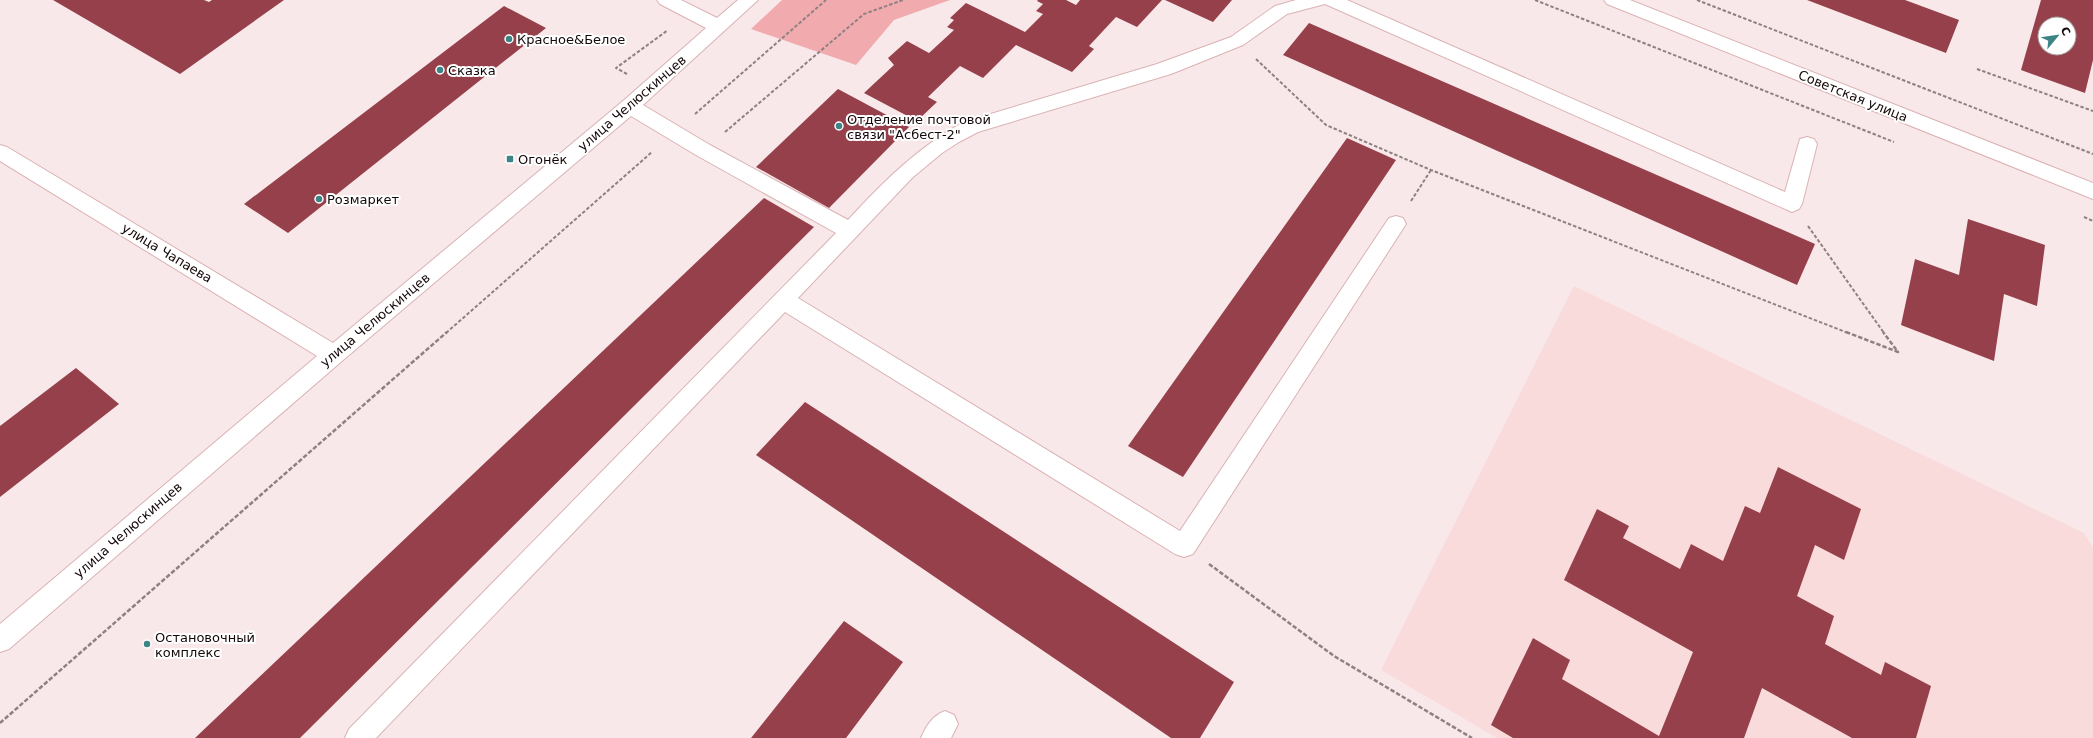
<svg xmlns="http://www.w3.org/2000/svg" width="2093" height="738" font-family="'DejaVu Sans',sans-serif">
  <rect width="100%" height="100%" fill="#f9e8e9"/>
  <path fill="#f9dbdc" d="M1574,286L2084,533L2093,548V738H1497L1381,670Z"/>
  <path fill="#f1aaae" d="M782,0H950L894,20L856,65L751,29Z"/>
  <g fill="#95404a" fill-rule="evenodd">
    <path d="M53,0H204L209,2L212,0H284L180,74Z"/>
    <path d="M1038,0H1066L1076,5L1080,0H1162L1137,27L1116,17L1089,46L1094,49L1072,72L1016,45L983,78L960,66L928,97L937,102L917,121L864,93L894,65L888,58L907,41L929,53L954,30L947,27L954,20L950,18L966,3L1025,32L1043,14L1036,11L1043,4L1037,1Z"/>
    <path d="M1165,0H1232L1213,22Z"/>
    <path d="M1807,0H1905L1959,20L1946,53Z"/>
    <path d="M2041,0H2093V60L2085,93L2021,70ZM2045,24H2069V48H2045Z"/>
    <path d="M504,6L546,28L288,233L244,204Z"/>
    <path d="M1309,23L1815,244L1797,285L1283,55Z"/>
    <path d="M838,89L909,127L829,208L756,167Z"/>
    <path d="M1347,138L1396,160L1183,477L1128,446Z"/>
    <path d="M764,198L814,227L300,738H195Z"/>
    <path d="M1968,219L2045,245L2037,306L2004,294L1994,361L1901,325L1915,259L1959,275Z"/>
    <path d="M76,368L119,404L0,497V426Z"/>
    <path d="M805,402L1234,682L1200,738H1171L756,455Z"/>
    <path d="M1778,467L1861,509L1844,560L1815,545L1797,596L1834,616L1825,644L1881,675L1885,662L1931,686L1916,738H1852L1762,688L1744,738H1513L1491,725L1533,638L1570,660L1562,679L1659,736L1693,652L1564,580L1597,509L1629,526L1623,538L1680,569L1691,544L1723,561L1745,506L1760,513Z"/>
    <path d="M844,621L903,662L846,738H751Z"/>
  </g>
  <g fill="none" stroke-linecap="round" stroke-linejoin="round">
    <g stroke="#dab2b4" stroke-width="2">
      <g id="minor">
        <path d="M657,0H681L717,18L738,0H758L643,105L710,145L848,220C883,182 918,147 964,122L1157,64L1231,37L1275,6L1296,0H1347L1785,192L1800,139L1807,137L1814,139L1817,144L1802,204L1799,209L1792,212L1325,4L1287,14L1243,45L1171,74L978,132L959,142L942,153L912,178L798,298L1180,531L1389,218L1396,216L1403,218L1406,224L1193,554L1184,557L1175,554L785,312L376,738H345L349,729L836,233L696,155L631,116L342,361L9,649L0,652V624L317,356L0,161V145L7,147L333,343L623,101L706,28L660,4Z"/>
        <path d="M1604,0H1630L2093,183V199L1607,4Z"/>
        <path d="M945,711L954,715L958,724L951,738H921C926,726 932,716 945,711Z"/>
      </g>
    </g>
    <g stroke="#8f8081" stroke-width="2" stroke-dasharray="3.5 2" stroke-linecap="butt">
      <path d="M1535,0L1894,142"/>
      <path d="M1697,0L2093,154"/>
      <path d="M1256,59L1326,125L1431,170L1848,333"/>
      <path d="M1977,69L2093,111"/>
      <path d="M627,74L616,68L668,30"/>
      <path d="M695,114L826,0"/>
      <path d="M725,132L864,14L903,0"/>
      <path d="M1411,201L1431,170"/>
      <path d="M2084,217L2093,221"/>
      <path d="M1808,226L1884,333"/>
      <path d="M446,333L652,152"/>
    </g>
    <g stroke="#8f8081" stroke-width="2.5" stroke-dasharray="4.5 2" stroke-linecap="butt">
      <path d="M1846,332L1898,352L1883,332"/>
      <path d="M1209,564L1334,656L1472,738"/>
      <path d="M0,723L447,332"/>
    </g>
    <use href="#minor" fill="#fff" fill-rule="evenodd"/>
  </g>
  <g fill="#3c8485" stroke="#fff" stroke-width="1.5">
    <circle cx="509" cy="39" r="4"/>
    <circle cx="440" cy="70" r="4"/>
    <circle cx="839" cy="126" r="4"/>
    <rect x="506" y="155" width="8" height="8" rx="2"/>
    <circle cx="319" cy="199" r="4"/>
    <circle cx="147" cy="644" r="4"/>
  </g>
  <g text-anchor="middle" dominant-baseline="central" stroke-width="4" stroke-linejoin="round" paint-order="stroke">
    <g font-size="13" fill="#140809" stroke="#fff" text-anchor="start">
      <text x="517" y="39">Красное&amp;Белое</text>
      <text x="448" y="70">Сказка</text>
      <text x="847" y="119">Отделение почтовой<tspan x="847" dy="15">связи "Асбест-2"</tspan></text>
      <text x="518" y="159">Огонёк</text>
      <text x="327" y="199">Розмаркет</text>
      <text x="155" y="637">Остановочный<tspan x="155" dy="15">комплекс</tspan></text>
    </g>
    <g font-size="13" fill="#140809" stroke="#fff">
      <text transform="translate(1853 96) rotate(22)">Советская улица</text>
      <text transform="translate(632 103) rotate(-41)">улица Челюскинцев</text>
      <text transform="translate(167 253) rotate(31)">улица Чапаева</text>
      <text transform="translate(375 320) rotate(-40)">улица Челюскинцев</text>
      <text transform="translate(128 530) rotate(-41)">улица Челюскинцев</text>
    </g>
  </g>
  <g transform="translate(2057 36) rotate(61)"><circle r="19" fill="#ffffff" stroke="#a19c9d"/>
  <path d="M0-3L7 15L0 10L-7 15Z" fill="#3c8485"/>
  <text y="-6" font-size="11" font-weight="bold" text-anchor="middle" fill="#140809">С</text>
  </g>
</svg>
